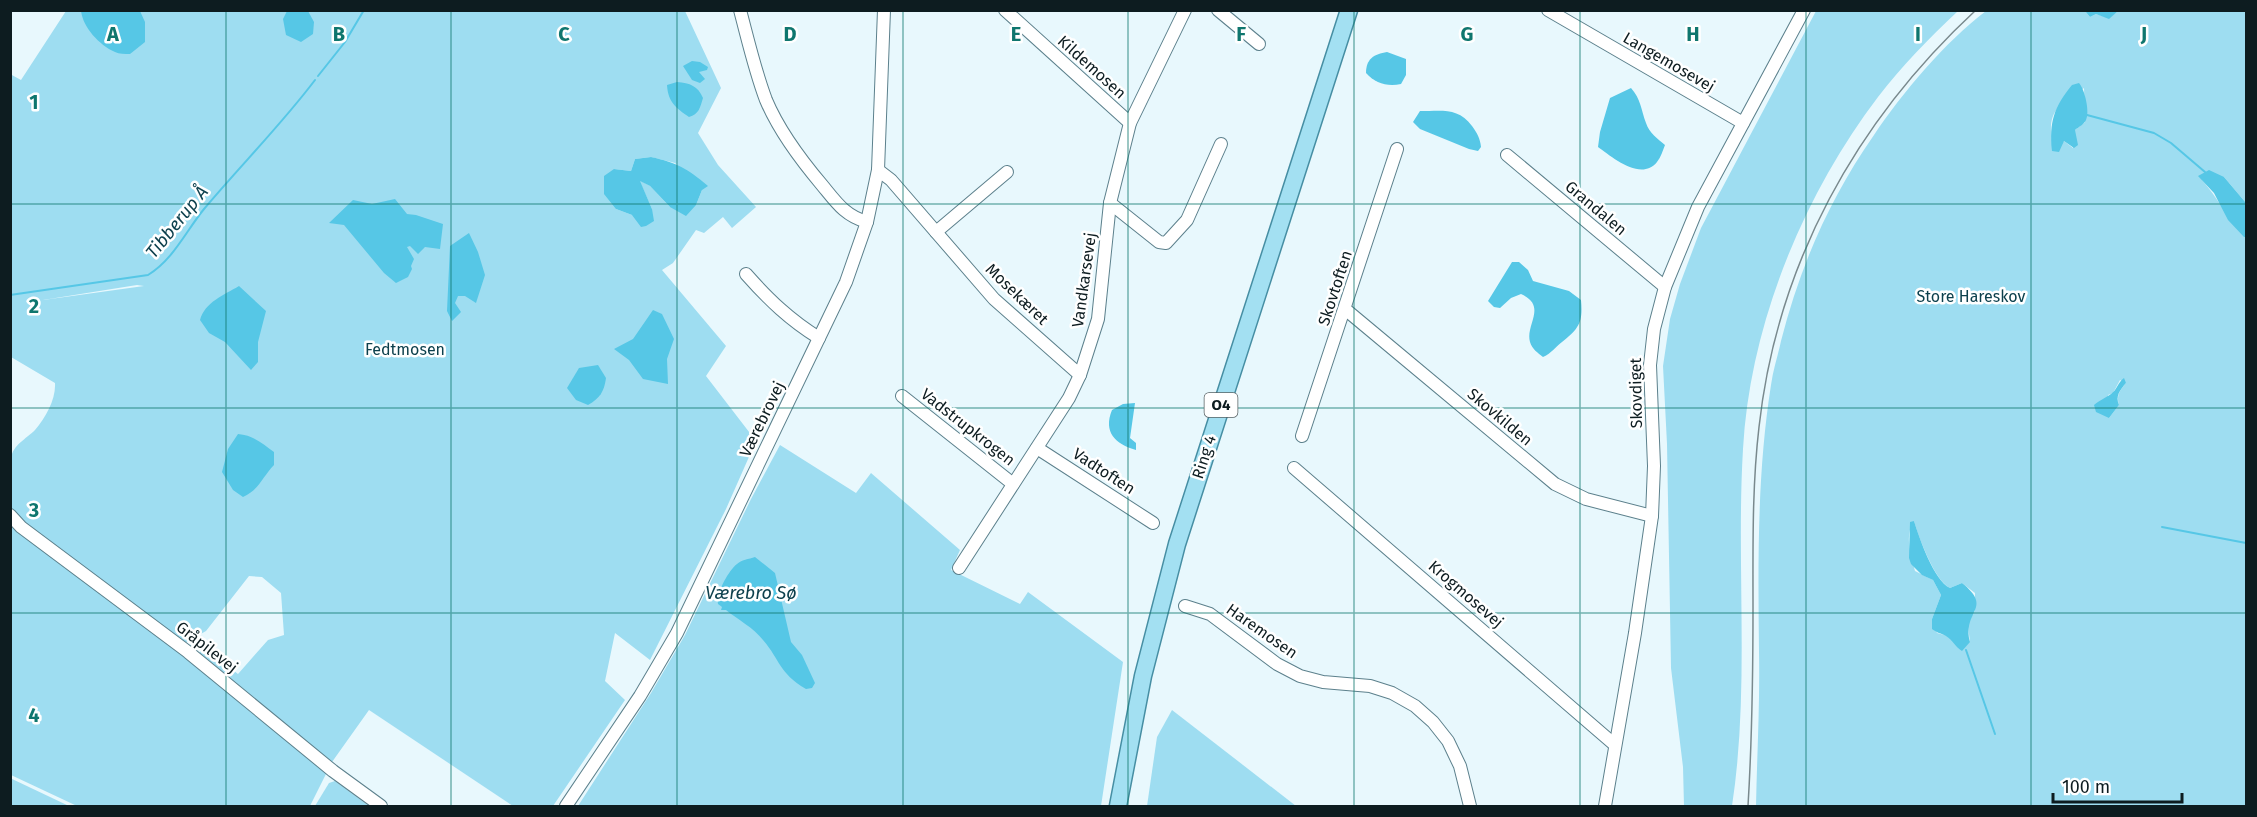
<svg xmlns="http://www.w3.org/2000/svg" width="2257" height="817" font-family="'Fira Sans',sans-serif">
  <rect width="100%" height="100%" fill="#e8f8fd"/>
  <g fill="#9eddf1" fill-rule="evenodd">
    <path d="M66,11H685L721,88L698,133L718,165L756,207L732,228L723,217L704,233L696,230L673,263L662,270L726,346L706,376L756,441L726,509L650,660L615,633L605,681L625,700L553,806H513L369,710L332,762L310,806H77L11,775V458C13,445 26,439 35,430C46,417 56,399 55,383L11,357L10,74L21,80ZM651,157L675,163L702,190L696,205L670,207L650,186L639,180L652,209L632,215L616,209L614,169L631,171L635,159ZM137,285L144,286L43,300ZM249,576L262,577L281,593L284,635L268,640L238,674L204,647L194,660L178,647L206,631Z"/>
    <path d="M1816,11H1958C1929,38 1902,66 1878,97C1803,196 1750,324 1743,449C1736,567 1750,688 1732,806H1684L1683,767L1671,668L1667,444L1663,366L1670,319L1680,284L1701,228Z"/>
    <path d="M1986,11H2085L2090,17L2096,14L2109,18L2118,11H2246V203L2224,177L2202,180C2218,198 2228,219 2244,236L2246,237V806H1756C1757,755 1760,704 1759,652C1758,563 1757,474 1771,385C1773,370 1778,355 1781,341C1800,266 1830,198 1874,135C1903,92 1945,42 1986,11ZM2084,88L2085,122L2075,130L2073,148L2064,141L2053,151C2047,111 2053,110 2084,88ZM2120,380L2126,383C2120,390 2116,396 2119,405L2109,418L2108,395L2113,393ZM1914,521C1919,538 1935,581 1950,588L1962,583L1975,593V611L1969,619L1968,626L1970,642L1937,633L1932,619L1941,595L1933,580L1915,571C1911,555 1904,535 1914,521Z"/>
    <path d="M780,445L856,493L871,473L960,550L951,570L1020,604L1028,592L1123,662L1101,806H578L651,693L685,635L751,499Z"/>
    <path d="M1172,710L1296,806H1147L1157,737Z"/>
    <path d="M10,778L69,806H11Z"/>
    <path d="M335,781L369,806H315L329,783Z"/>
  </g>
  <g fill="#56c7e6">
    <path d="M81,11H140L145,22V42L130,54C125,54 119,54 115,52C99,45 83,27 81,11Z"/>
    <path d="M287,11H308L314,22L313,34L301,42L286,35L283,19Z"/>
    <path d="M2085,11H2118L2109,19L2096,14L2090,17Z"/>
    <path d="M1387,52L1406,59V75L1401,84C1387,87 1375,83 1366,73C1366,59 1374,54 1387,52Z"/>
    <path d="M692,61L700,62L708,67L707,70L699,72L705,79L700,83L692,80L683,66Z"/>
    <path d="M677,82C690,83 698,86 703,98C700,108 699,114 689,117C676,108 668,102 667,85Z"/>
    <path d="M2079,83C2085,90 2090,112 2086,120C2084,124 2079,127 2075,130L2078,145L2074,148L2064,141L2059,152L2052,151C2049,122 2054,107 2072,85Z"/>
    <path d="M1631,88C1641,99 1641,110 1646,123C1649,133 1658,139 1665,145C1663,150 1661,157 1657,162C1641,182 1612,157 1598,147L1600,132L1610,98Z"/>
    <path d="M1420,111C1442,111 1458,107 1472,126C1477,133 1480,138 1481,147L1478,151L1469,149L1420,129L1413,122Z"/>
    <path d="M651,157C677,163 687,168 708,186L702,190L696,205L686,216L670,207L650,186L640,181L652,209L654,221L646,226L641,227L632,215L616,209L604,194V176L614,169L631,171L635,159Z"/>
    <path d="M2209,170L2224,177L2246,203V237H2244L2228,220L2214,193L2198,176Z"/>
    <path d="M395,199L407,214L416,215L443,224L440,249L425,247L418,254L410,246L407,247L414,259L411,266L412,269L408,277L396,283L384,273L344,225L329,223L353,200L372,204Z"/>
    <path d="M469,233L478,252L485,275L476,303L465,296H458L455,303L461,312L452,321L447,311L450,246Z"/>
    <path d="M1512,262H1519L1528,270L1533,281L1569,291L1581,300C1583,323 1579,328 1562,342C1555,347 1552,353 1543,357C1538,353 1532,349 1530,342C1525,325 1548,306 1521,294L1511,298L1500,308L1494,307L1488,301Z"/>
    <path d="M239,286L266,311L258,342V362L251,370L225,342L209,333L200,320C205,302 224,295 239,286Z"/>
    <path d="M653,310L662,314L674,339L667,359L668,384L643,379L629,360L614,349L633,339Z"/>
    <path d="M598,365L606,378C604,392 600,398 588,405L576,400L567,388L579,368Z"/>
    <path d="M2124,378L2126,383C2120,390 2115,396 2119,405L2109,418L2096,412L2094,405C2100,400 2105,398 2111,394C2117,390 2118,382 2124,378Z"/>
    <path d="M1135,403L1130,438L1136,443V450C1115,444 1103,432 1112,410L1123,404Z"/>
    <path d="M238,434C253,435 263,444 274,452V465C263,476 259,490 243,497L233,490L222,472L228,449Z"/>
    <path d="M1914,521C1919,537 1934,581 1950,588L1962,583C1994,609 1962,610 1970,642L1962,651C1955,647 1953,640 1946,636C1941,633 1937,633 1932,629V619L1941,595L1933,580L1922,575L1911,564L1909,558L1910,522Z"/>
    <path d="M755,557L775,573L791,642L802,655L815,683L812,688L806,689C778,672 781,661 763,640C754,628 737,619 726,610H721L722,607L718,604C716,594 728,571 737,564C741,560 749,559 755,557Z"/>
  </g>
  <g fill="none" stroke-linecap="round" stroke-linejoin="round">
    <g stroke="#56c7e6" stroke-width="2">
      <path d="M318,76L345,42L364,10"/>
      <path d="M2087,115L2154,133L2171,143L2205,172"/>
      <path d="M10,295L148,275C173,260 186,231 204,209C241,165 281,125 315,80"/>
      <path d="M2162,527L2246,543"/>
      <path d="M1966,650L1995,734"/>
    </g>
    <g stroke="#5c808c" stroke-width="14">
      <g id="minor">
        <path d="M740,10C748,40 755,71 766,100C779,131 800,159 822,185C836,202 845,216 867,222"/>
        <path d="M1005,10L1130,123"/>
        <path d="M1218,10L1259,44"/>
        <path d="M1548,10L1743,123"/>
        <path d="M1507,155L1665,287"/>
        <path d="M878,170L891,180L994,299L1080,375"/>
        <path d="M1110,203L1159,242L1166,243L1187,220L1221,144"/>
        <path d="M936,232L1007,172"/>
        <path d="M746,274C769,300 790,320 819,338"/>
        <path d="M1345,309L1555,484L1586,499L1652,516"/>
        <path d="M902,396L1013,484"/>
        <path d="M1302,436L1397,149"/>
        <path d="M1037,448L1153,523"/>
        <path d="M1294,468L1615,745"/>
        <path d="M10,515L21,527L188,652L333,771L381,806"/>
        <path d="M959,568L1069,398L1080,375L1098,319L1110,203L1130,123L1185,10"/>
        <path d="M1185,606L1210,614L1277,664L1300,676L1323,682L1370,686L1392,693L1415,706L1433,722L1448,741L1460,766L1470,806"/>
        <path d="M566,806L640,696L677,633L846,282L867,222L878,170L884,10"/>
        <path d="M1605,806L1635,633L1652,516L1654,466L1650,365L1654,329L1665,287L1698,207L1804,10"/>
      </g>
    </g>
    <g stroke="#468ea3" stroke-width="19">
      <path id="major" d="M1118,806L1143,676L1177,544L1349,10"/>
    </g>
    <use href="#minor" stroke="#fff" stroke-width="12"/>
    <use href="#major" stroke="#a3e0f2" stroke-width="16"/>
    <path stroke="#79898d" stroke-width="1.5" d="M1748,806C1752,740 1753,674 1753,607C1753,547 1752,487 1759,427C1777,264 1856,121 1976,10"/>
  </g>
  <path fill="none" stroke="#0f766e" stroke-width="1.5" stroke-opacity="0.55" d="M226,10V806M451,10V806M677,10V806M903,10V806M1128,10V806M1354,10V806M1580,10V806M1806,10V806M2031,10V806M10,204H2246M10,408H2246M10,613H2246"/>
  <g text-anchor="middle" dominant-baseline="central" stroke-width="5" stroke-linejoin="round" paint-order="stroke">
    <rect fill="#fff" stroke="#566063" stroke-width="1.5" x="1204.5" y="393" width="33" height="24" rx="4.5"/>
    <g font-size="15" font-weight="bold" fill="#0d1c20">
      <text x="1221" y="405">O4</text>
    </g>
    <g font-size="16" fill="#0d1c20" stroke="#fff">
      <text transform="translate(1669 62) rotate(30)">Langemosevej</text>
      <text transform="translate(1092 67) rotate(42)">Kildemosen</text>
      <text transform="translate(1596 208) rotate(40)">Grandalen</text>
      <text transform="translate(1084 280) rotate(-82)">Vandkarsevej</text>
      <text transform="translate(1335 288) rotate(-72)">Skovtoften</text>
      <text transform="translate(1017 294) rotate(44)">Mosekæret</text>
      <text transform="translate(1636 393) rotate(-91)">Skovdiget</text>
      <text transform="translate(1500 417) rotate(40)">Skovkilden</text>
      <text transform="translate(762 419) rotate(-64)">Værebrovej</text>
      <text transform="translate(968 427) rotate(38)">Vadstrupkrogen</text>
      <text transform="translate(1204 457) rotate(-72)">Ring 4</text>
      <text transform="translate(1104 471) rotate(33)">Vadtoften</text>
      <text transform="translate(1466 594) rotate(41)">Krogmosevej</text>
      <text transform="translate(1262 631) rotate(35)">Haremosen</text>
      <text transform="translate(207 647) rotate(38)">Gråpilevej</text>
    </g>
    <g font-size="16" fill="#0c404d" stroke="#fff">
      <text x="1971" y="296">Store Hareskov</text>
      <text x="405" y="349">Fedtmosen</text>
    </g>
    <g font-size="18" font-style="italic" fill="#0e414e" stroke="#fff">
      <text transform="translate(177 222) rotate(-51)">Tibberup Å</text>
      <text x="751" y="593">Værebro Sø</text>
    </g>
  </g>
  <g font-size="20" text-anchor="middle" font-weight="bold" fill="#0f766e" stroke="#fff" stroke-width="5" stroke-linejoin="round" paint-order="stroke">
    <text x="113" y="41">A</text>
    <text x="339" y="41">B</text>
    <text x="564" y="41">C</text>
    <text x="790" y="41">D</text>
    <text x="1016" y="41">E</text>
    <text x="1241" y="41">F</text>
    <text x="1467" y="41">G</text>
    <text x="1693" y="41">H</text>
    <text x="1918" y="41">I</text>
    <text x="2144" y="41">J</text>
    <text x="34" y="109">1</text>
    <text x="34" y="313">2</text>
    <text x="34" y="517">3</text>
    <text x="34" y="722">4</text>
  </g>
  <rect width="2257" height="817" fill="none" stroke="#0d1c20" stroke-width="24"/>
  <path d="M2053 793v9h129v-9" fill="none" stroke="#0d1c20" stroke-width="3"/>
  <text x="2062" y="793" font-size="18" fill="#0d1c20" stroke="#ffffff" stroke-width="4.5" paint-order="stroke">100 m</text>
</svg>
